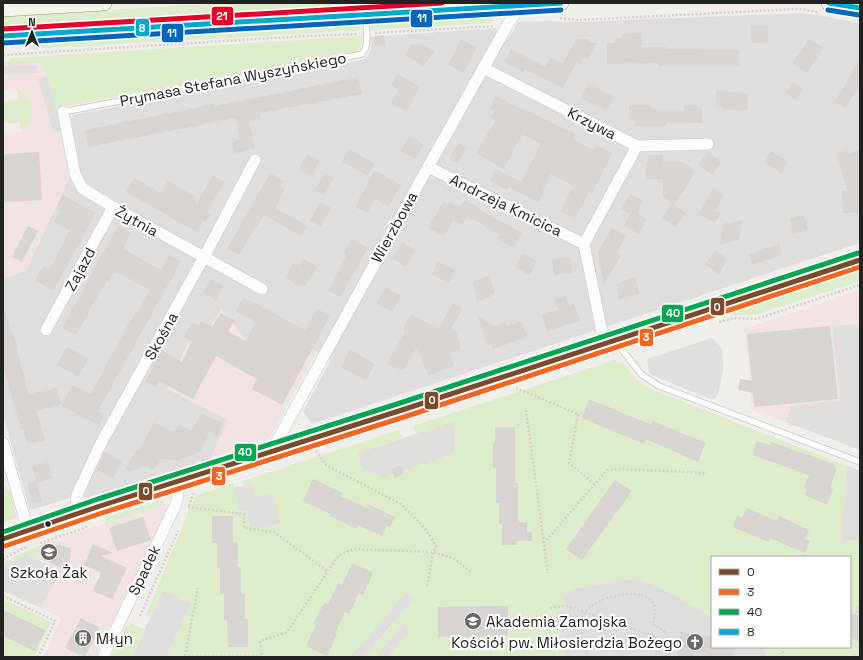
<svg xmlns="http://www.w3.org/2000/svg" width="863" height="660" font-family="'Space Grotesk',sans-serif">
  <rect width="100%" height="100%" fill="#f0eeeb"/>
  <path fill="#dfdedc" d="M798,13L817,15L860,23V243L312,424L303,411L331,360L298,341H246L221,309L198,349L188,344L228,420L210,459L86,498L84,494L30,510L3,415V278L26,271L70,176L72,184L86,197L94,190L86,182L80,170L71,119L73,115L365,59L369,54L371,49L370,37L496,28L497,32L492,41L507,40L518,22L550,21L578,22Z"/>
  <g fill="#f1e3e1" fill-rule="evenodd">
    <path d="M43,63L63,129L70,176L26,271L3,278V133L21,132L32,110L29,100L22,92L18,90L3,91V75L38,73L36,65L3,67V65ZM46,77L62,129L53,132L38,80Z"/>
    <path d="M860,290V450L752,410L745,329Z"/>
    <path d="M221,309L246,341L292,338L317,352L270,438L210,459L228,420L167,389L187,344L198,349Z"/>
    <path d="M165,504L167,511L95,657H44L61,618L41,608L61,571L35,559L42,544Z"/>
  </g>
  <path fill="#dededc" d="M636,578L673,594L712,617V647H761L764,649L767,657H579L563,597L572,589Z"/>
  <g fill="#ddeccb">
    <path d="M232,3H442L3,28V17L32,14Z"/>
    <path d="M493,16V21L492,23L369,30V26L371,22Z"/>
    <path d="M359,23L361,30L33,49L30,47L57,40Z"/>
    <path d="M362,36L361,47L356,52L56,108L43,63L3,65V61H9L10,58Z"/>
    <path d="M18,90C35,97 37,122 21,132L20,123H3V101L18,100Z"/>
    <path d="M860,268V281L755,315H730L736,308Z"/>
    <path d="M699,320L709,321L658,338L656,334Z"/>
    <path d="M604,351L610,353L519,383L520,378Z"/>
    <path d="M615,360L617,363L622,362L638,381L648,388L847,466L841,539L860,541V657H767L764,649L761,647H850V557H712V617L673,594L636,578L572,589L563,597L566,609L555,612L565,657H388L410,631L403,625L376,657H364L396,621L362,644L349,657H166L191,604L163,590L150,617L146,615L195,496L233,483L239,510L247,509L263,528L281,523L255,497L252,484L243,486V481L399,430L402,438L358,453L454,422L416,434L413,426Z"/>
    <path d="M505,384L509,386L410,418L414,413Z"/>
    <path d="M391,421L396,423L320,447L319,443Z"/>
    <path d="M311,445L312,450L242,472L243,468Z"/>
    <path d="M3,482L5,490L10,489L16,514V518L3,522Z"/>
    <path d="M160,501H164L165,504L105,524V520L107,517Z"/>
    <path d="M42,544L35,559L26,555L3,566V562Z"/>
    <path d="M3,599L51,622L35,657H3Z"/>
    <path d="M132,624L144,629L132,657H111L125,628Z"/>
  </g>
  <g fill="#e0dfde">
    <path d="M36,65L39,73L3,75V67Z"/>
    <path d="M47,77L62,130L53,132L38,79Z"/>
    <path d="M860,324V450L786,422L791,406L840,401L832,326Z"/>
    <path d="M712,338L722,349L723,359V370L721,380L718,394L715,398L710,399L652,375L649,372L647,359Z"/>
    <path d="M454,422L455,445L454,450L451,455L383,477L362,468L358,453Z"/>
    <path d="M847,466L860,470V541L841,540Z"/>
    <path d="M252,484L255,497L272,493L281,523L263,528L250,526L247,510L239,511L234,488Z"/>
    <path d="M26,555L61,571L41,608L3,591V566Z"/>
    <path d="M163,590L191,604L166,657H132Z"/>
    <path d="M406,593L413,599L374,646L364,657H349L362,644Z"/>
    <path d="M566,609L579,657H565L555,611Z"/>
    <path d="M403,625L410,631L388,657H376Z"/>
  </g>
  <g fill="#d7d4d2">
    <path d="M751,26H768V42L752,43Z"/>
    <path d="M642,33V47H666V49L739,50V66H658V63L607,64V43H615V39L622,38V34Z"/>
    <path d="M384,35L385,45L375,46L374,36Z"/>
    <path d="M462,39L477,48L463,73L448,64Z"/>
    <path d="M576,39H589V43H597L588,59L584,57L580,64L577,62L563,88L525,69L523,72L504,62L511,49L545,67L550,57L563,64Z"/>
    <path d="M809,39L823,48L807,73L793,63Z"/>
    <path d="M421,44L434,51L424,66L405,55L410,45Z"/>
    <path d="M860,58V84L846,108L835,102Z"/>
    <path d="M397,74L420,87L406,111L391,103L399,90L391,85Z"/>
    <path d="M358,77L362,94L260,113L261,119L249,121L255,149L234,153L232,142L240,140L236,118L88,147L85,130L214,104L215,106L275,94Z"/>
    <path d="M793,82L803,89L796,100L786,93Z"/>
    <path d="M588,83L614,97L606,111L581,98Z"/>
    <path d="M716,91L748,93L747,111L723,109V106H715Z"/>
    <path d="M496,96L523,110L524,109L575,134L573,139L594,150L597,145L612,153L592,194L589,192L575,219L560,211L573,186L551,174L542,193H543L539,202L509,187L507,190L490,180L496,169L521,182L541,144L522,134L504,169L476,153L496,120L491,118L495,111L490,108Z"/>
    <path d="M629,105H651V110H684L685,105L702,106V123L667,122V126H635V120H629Z"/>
    <path d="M409,136L423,144L415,159L401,151Z"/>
    <path d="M458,143L467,147L458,163L449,159Z"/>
    <path d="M349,149L375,164L368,176L342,162Z"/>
    <path d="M847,150L848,154L860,150V213H843L842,191H847L837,153Z"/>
    <path d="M771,151L788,162L782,173L764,162Z"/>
    <path d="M39,152L42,200L3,202V154Z"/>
    <path d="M708,152L721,162L712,175L698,165Z"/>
    <path d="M307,154L319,160L312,176L299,170Z"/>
    <path d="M648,155H663V162H682L696,171L674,205L686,213L675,227L662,218L672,203L663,197V179H646V162H649Z"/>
    <path d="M374,170L401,185L389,207L375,199L367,213L355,207Z"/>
    <path d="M270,173L283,181L280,186L285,189L275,208L307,226L301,236L264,215L257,226L256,225L239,255L227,249Z"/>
    <path d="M325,173L334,178L324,195L315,190Z"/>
    <path d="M213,175L224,182L207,212L211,214L206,222L203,221L197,232L126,192L134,178L161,193L168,181L194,196L196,205Z"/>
    <path d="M713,188L724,195L715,210L721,213L715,223L699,214Z"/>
    <path d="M630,194L643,201L637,213L647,219L638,234L624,225L630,214L621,209Z"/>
    <path d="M63,195L96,213L53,291L35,281L43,266L50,269L70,231L54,222L60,211L56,208Z"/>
    <path d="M465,200L492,217L522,233L514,248L497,239L500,235L467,216L462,224L453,220L445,236L428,228L443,201L448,204L450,201L460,207Z"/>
    <path d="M320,202L331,208L321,226L310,221Z"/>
    <path d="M804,215L808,230L793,234L790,218Z"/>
    <path d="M742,220L739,240L720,245L723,224Z"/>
    <path d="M28,226L38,231L22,262L12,257Z"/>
    <path d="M118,226L131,233L123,249L161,270L169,255L181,261L98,411L104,414L98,425L62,406L73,385L91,394L135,312L137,313L150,290L114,271L109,282L107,280L76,335L62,328Z"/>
    <path d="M612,228L626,236L616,253L621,256L604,284L598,252Z"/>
    <path d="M351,239L368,248L340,297L328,291L347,255L344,253Z"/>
    <path d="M402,242L415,250L406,267L392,258Z"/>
    <path d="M779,244L782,255L752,265L749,254Z"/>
    <path d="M715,250L728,259L719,274L705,264Z"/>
    <path d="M523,253L537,261L530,275L515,267Z"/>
    <path d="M570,257L572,273L554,275L552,259Z"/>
    <path d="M304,259L317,267L305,286L300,283L299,286L286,278L294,263L300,266Z"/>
    <path d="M438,262L455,270L449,283L432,275Z"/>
    <path d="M489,276L495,293L489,295L490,297L477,301L473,282Z"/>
    <path d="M635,277L640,293L620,300L616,284Z"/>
    <path d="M211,279L223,286L216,300L203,293Z"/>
    <path d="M386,287L401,296L393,312L377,304Z"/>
    <path d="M566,296L569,306L574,304L580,321L547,331L542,315L558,310L554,299Z"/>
    <path d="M243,297L305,330L317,309L330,316L282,405L252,389L257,379L216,356L193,399L159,381L156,387L145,382L162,350L182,362L192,341L184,337L193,322L199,325L201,321L212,327L221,313L234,320L228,332L246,341L256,322L235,311Z"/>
    <path d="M453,303L462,309L449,333L456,331L461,349L450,353L454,366L428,376L417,347L403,370L399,368L398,370L387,363L406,331L403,329L411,314L439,329Z"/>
    <path d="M3,313H6L11,332L13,331L17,346L16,347L29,395L56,388L61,404L36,411L45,440L28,444L23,429L21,430L3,364Z"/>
    <path d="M478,317L494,326L505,323L506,326L522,321L527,337L493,349L491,344L488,345Z"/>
    <path d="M830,326L838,399L754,407L753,393L738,390L740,379L752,381L747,334Z"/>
    <path d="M67,347L88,358L78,376L57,365Z"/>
    <path d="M350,350L375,364L366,380L341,367Z"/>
    <path d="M589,399L652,425L653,421L706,443L698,462L646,439L644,444L582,418Z"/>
    <path d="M201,413L223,423L217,436L210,432L200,452L178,460L161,459L154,470L147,466L124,472L138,448L140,449L154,422L174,433L178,424L192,431Z"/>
    <path d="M495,427H515V483H518V522H527V532H532V541H517V545H502V524H499V503H496V468H493V443H495Z"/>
    <path d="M757,441L770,445L771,442L834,464L836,470L830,488L833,489L827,505L805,495L807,489L804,488L809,475L752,455Z"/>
    <path d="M105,452L122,461L113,478L97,470Z"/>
    <path d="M48,462L52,478L37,483L32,466Z"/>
    <path d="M400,465L404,474L395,478L391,469Z"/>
    <path d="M313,479L343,493L341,496L367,508L368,504L395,517L390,527L387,526L382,536L358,525L356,529L330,516L331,514L303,501Z"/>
    <path d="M615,480L632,491L582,560L566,549Z"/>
    <path d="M36,481L42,501L33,503L27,483Z"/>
    <path d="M747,508L777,521L779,516L809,530L805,539L810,541L805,553L770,538L768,542L733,527L737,516L742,518Z"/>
    <path d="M212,516H233V542H238V567H241V594H245V619H248V647H228L227,620H224V594H220V568H217V543H212Z"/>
    <path d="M143,517L151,540L117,551L109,528Z"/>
    <path d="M93,544L113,553L101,556L127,568L112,599L93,591L101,573L84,565Z"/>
    <path d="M58,545L70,548L71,557L64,570L45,560L44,555L46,550Z"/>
    <path d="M352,563L373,573L363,595L359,593L349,614L345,612L335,633L337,634L327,656L306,646L316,625L313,624L324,603L328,604L338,583L342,585Z"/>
    <path d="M508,606V636L438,637V607Z"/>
    <path d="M3,610L45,630L35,651L3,636Z"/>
    <path d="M850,612L860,617V642L850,637Z"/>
    <path d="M81,618L100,628L85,657L65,648Z"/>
    <path d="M680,632L712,637V647H734L732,657H677Z"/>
  </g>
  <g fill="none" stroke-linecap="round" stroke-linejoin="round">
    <g stroke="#c9c8c7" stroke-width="7">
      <g id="lane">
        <path d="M63,112L362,54C370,45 366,28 365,16"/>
        <path d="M616,342L641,374L659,386L860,462"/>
      </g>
    </g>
    <g stroke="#c9c8c7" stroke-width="12">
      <g id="street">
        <path d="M483,68L637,146L708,144"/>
        <path d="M63,112L75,174L82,188L113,207L262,289"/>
        <path d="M428,167L584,244"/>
        <path d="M46,330L113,207"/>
        <path d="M615,340L602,332L584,244L637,146"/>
        <path d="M3,443L28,530"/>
        <path d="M271,452L428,167L508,24L522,3"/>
        <path d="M78,514L76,507L77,495L100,445L204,257L255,160"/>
        <path d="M103,657L176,504L178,494L174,483"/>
      </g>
    </g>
    <g stroke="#999a82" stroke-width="16">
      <g id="secondary">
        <path d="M829,3L860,8"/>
        <path d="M3,9L104,3"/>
        <path d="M3,36L561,3"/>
        <path d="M3,539L100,506L402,410L860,260"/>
      </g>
    </g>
    <g stroke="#dccecd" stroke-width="2.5" stroke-dasharray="2 2" stroke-linecap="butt">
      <path d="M560,18L578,20L798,9L818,12"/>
      <path d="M375,33L494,26"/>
      <path d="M3,55L305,36L358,34"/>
      <path d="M719,322L734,318L756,319L860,285"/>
      <path d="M516,388L578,414L569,463L594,484"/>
      <path d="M526,410L548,573"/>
      <path d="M316,451L326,465L401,504L424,527L436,546L433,552L427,588"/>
      <path d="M189,506L194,492"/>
      <path d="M188,507L244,514V528L274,532L327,571"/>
      <path d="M40,543L82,529L88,526"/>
      <path d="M544,543L607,470L622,469L707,473"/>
      <path d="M3,559L26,547"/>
      <path d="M3,596L55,621L38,657"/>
      <path d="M550,608L567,606L667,641"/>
      <path d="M140,616L178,531"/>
      <path d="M855,616L860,605"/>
      <path d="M783,647V657"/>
      <path d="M262,655L260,641L287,632L339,555L354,549L433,552L455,559L471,572"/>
      <path d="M185,656L198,588"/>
      <path d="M184,657L185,656H262"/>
      <path d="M588,657C584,644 579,632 582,618C587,597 651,581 655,609C656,613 654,619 653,624L666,632L670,657"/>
      <path d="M652,657L668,644"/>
    </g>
    <use href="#lane" stroke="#fdfcfc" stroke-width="5.5"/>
    <use href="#street" stroke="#fdfcfc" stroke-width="11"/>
    <use href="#secondary" stroke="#f4f4ed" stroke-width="15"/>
    <g stroke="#fff" stroke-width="8">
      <path id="bus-1" d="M3,539L100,506L402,410L860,260"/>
    </g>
    <g stroke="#fff" stroke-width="8">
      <path id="bus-2" d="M5,546L102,513L404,417L860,267"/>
    </g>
    <g stroke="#fff" stroke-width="8">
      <path id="bus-3" d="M3,532L98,499L400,403L858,253"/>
    </g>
    <g stroke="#fff" stroke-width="8">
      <g id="bus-4">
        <path d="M829,3L860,8"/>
        <path d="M3,36L561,3"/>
      </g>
    </g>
    <g stroke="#fff" stroke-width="8">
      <g id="bus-5">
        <path d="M828,10L859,15"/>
        <path d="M3,43L561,10"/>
      </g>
    </g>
    <g stroke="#fff" stroke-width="8">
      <path id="bus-6" d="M3,29L442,3"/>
    </g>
    <use href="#bus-1" stroke="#7a4b2a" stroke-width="5"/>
    <use href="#bus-2" stroke="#f26522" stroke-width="5"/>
    <use href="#bus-3" stroke="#00a651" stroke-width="5"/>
    <use href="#bus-4" stroke="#00a9ce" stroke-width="5"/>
    <use href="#bus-5" stroke="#0065bd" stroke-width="5"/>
    <use href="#bus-6" stroke="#e4002b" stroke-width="5"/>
  </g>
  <defs>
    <g id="school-disc" transform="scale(0.9)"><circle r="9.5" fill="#6a6968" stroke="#fff"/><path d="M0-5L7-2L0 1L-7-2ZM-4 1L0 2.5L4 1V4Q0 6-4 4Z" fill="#fff"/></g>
    <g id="university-disc" transform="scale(0.9)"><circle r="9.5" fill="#6a6968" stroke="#fff"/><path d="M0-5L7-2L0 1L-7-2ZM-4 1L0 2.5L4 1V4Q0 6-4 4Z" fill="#fff"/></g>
    <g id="building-disc" transform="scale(0.9)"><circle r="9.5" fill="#6a6968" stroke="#fff"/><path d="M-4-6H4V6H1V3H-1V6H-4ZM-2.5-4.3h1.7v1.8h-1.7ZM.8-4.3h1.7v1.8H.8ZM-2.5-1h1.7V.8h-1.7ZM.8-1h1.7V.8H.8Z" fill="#fff"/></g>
    <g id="church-disc" transform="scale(0.9)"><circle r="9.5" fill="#6a6968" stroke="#fff"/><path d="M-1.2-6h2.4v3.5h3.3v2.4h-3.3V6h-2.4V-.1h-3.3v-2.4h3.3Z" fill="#fff"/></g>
  </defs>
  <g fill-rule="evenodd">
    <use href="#school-disc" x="49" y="552"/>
    <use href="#university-disc" x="473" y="621"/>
    <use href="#building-disc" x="83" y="638"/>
    <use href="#church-disc" x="695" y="642"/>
  </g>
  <circle fill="#222" stroke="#fff" stroke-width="1.5" cx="48" cy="524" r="3.5"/>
  <g text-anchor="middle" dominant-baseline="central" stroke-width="4" stroke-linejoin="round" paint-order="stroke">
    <g font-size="15" fill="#222" stroke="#fff">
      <text transform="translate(233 79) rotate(-11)">Prymasa Stefana Wyszyńskiego</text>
      <text transform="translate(592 123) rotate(27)">Krzywa</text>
      <text transform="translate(506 205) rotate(26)">Andrzeja Kmicica</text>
      <text transform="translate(137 221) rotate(29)">Żytnia</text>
      <text transform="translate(394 227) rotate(-61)">Wierzbowa</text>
      <text transform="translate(80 269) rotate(-62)">Zajazd</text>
      <text transform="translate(161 336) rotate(-61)">Skośna</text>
      <text transform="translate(144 570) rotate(-64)">Spadek</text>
    </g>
    <g font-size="15" fill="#222" stroke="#fff" text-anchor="start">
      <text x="49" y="572" text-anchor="middle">Szkoła Żak</text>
      <text x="486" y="621">Akademia Zamojska</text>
      <text x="96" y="638">Młyn</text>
      <text x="682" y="642" text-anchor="end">Kościół pw. Miłosierdzia Bożego</text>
    </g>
  </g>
  <g stroke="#fff" stroke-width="1.5">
    <rect x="211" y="6" width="23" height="20" rx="4" fill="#e4002b"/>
    <rect x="410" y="9" width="23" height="19" rx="4" fill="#0065bd"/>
    <rect x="135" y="18" width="15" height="19" rx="4" fill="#00a9ce"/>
    <rect x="161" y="23" width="23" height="20" rx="4" fill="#0065bd"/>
    <rect x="710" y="297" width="15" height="19" rx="4" fill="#7a4b2a"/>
    <rect x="661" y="304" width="23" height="19" rx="4" fill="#00a651"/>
    <rect x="639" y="328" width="15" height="19" rx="4" fill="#f26522"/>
    <rect x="424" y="391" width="15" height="19" rx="4" fill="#7a4b2a"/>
    <rect x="234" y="443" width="23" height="19" rx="4" fill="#00a651"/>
    <rect x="211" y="466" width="15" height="20" rx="4" fill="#f26522"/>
    <rect x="138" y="482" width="15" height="19" rx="4" fill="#7a4b2a"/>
  </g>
  <g font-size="11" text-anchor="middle" font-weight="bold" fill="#fff">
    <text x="222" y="20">21</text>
    <text x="422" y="22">11</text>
    <text x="142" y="32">8</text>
    <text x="172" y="37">11</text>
    <text x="717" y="311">0</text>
    <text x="673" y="317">40</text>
    <text x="646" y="341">3</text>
    <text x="432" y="404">0</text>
    <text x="245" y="456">40</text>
    <text x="219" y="480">3</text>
    <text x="146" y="495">0</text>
  </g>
  <rect width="863" height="660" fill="none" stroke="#222222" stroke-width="8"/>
  <rect x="711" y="556" width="140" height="92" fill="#ffffff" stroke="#a7a7a7"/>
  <rect x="719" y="569" width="20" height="6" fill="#7a4b2a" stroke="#a7a7a7"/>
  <text x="747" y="576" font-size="12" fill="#222222">0</text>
  <rect x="719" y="589" width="20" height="6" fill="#f26522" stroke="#a7a7a7"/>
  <text x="747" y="596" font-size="12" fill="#222222">3</text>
  <rect x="719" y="609" width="20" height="6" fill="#00a651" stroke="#a7a7a7"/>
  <text x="747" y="616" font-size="12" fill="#222222">40</text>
  <rect x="719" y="629" width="20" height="6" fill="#00a9ce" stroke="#a7a7a7"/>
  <text x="747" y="636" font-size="12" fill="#222222">8</text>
  <g transform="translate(32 32)" stroke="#ffffff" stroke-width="3" paint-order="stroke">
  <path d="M0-3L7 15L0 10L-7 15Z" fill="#222222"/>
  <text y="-6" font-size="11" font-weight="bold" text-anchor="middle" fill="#222222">N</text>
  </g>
</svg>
